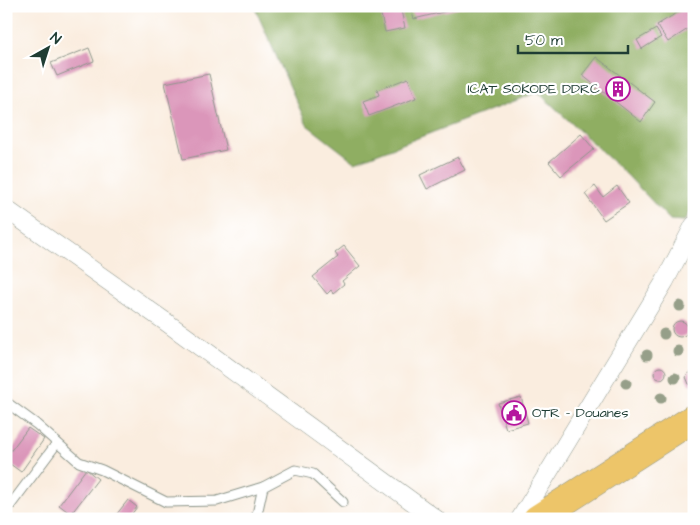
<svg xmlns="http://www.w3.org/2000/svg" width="700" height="525" font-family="'Architects Daughter',sans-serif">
  <rect width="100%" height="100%" fill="#fff"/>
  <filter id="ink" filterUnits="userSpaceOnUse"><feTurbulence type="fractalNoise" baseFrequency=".02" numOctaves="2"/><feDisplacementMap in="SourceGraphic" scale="10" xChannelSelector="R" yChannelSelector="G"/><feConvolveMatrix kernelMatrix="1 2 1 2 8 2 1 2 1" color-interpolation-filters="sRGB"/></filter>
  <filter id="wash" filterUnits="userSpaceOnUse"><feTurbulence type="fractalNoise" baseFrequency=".0096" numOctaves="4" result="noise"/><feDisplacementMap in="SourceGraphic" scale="20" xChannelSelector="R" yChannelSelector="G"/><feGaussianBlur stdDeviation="1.12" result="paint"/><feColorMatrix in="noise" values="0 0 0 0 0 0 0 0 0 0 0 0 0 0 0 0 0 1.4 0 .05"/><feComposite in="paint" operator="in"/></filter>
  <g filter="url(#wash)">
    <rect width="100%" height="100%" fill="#faeddf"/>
    <path fill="#8fae62" stroke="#57764b" d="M254,6H694V205L685,221L670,220L627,175L538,92L355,162L307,125Z"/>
    <g id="blocks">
      <g fill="#db96ba">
        <path d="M379,6H400L405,28L385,32Z"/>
        <path d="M410,6H464V7L414,19Z"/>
        <path d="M688,6H694V25L668,42L657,25Z"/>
        <path d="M656,29L661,37L642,49L637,40Z"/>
        <path d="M89,48L94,61L57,76L51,63Z"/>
        <path d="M596,57L655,102L641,122L582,75Z"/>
        <path d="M209,74L226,150L183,159L165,83Z"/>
        <path d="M408,78L416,98L369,116L363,101L379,95L377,90Z"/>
        <path d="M581,134L594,149L561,176L549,162Z"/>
        <path d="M458,157L465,170L427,189L420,175Z"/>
        <path d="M595,186L603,197L617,186L629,203L604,220L585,194Z"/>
        <path d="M344,246L360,266L342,281L344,284L333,293L331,290L327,294L313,277L338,257L335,253Z"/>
        <circle cx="680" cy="329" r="8"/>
        <circle cx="660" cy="373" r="6"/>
        <path d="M694,369V385L689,384L686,377L689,372Z"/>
        <path d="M521,397L528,423L506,429L498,403Z"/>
        <path d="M28,428L44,439L21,472L6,461V457Z"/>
        <path d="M86,469L98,479L71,514L59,505Z"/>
        <path d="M128,500L137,507L128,519H121L116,515Z"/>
      </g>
    </g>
  </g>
  <g filter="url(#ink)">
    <use href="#blocks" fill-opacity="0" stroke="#8c958a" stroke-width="1"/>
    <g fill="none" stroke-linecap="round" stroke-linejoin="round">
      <g stroke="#8c958a" stroke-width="11">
        <g id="lane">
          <path d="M6,402L36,424L79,462L102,470L166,502L217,501L263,487"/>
          <path d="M6,511L57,443"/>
          <path d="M256,519L263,487L295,470L313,474L343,502"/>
        </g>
      </g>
      <g stroke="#8c958a" stroke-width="19">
        <g id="street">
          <path d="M6,209L166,322L436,519"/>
          <path d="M520,519L665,281L694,225"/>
        </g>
      </g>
      <g stroke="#8c958a" stroke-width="29">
        <path id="highway" d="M537,519L694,418"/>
      </g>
      <use href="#lane" stroke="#fff" stroke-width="9"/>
      <use href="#street" stroke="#fff" stroke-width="18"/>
      <use href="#highway" stroke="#edc569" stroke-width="28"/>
    </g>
    <g fill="#969f89">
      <circle cx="680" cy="306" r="5.5"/>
      <circle cx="664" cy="334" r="5.5"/>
      <circle cx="678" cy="351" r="5.5"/>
      <circle cx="647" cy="355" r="5.5"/>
      <circle cx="675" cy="378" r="5.5"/>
      <circle cx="626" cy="383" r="5.5"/>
      <circle cx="661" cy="398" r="5.5"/>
    </g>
  </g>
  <defs>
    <g id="building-ring" transform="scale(1.25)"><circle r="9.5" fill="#fff" stroke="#b5179e" stroke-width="1.5"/><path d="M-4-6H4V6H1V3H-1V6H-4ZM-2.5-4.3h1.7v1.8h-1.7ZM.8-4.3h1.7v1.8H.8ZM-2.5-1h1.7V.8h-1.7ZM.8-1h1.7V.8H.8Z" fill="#b5179e"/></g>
    <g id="civic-ring" transform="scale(1.25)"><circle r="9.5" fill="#fff" stroke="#b5179e" stroke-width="1.5"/><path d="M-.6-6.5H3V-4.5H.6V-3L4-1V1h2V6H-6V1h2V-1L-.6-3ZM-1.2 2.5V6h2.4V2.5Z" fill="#b5179e"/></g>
  </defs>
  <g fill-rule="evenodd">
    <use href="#building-ring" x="618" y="89"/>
    <use href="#civic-ring" x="514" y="413"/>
  </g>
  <g text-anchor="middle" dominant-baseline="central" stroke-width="4.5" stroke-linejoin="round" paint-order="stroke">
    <g font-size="14" fill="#1f3d34" stroke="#fff" text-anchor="end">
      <text x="600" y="89">ICAT SOKODE DDRC</text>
      <text x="532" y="413" text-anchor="start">OTR - Douanes</text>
    </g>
  </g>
  <rect width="700" height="525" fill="none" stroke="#fff" stroke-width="25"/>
  <g transform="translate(48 48) rotate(39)" stroke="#ffffff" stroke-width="4" paint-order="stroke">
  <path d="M0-4L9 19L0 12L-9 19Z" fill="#1f3d34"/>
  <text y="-8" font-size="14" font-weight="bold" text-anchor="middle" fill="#1f3d34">N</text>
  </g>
  <path d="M518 45v8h110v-8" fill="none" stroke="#1f3d34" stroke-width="2.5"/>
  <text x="525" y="45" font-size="15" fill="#1f3d34" stroke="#ffffff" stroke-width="4" paint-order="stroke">50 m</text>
</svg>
